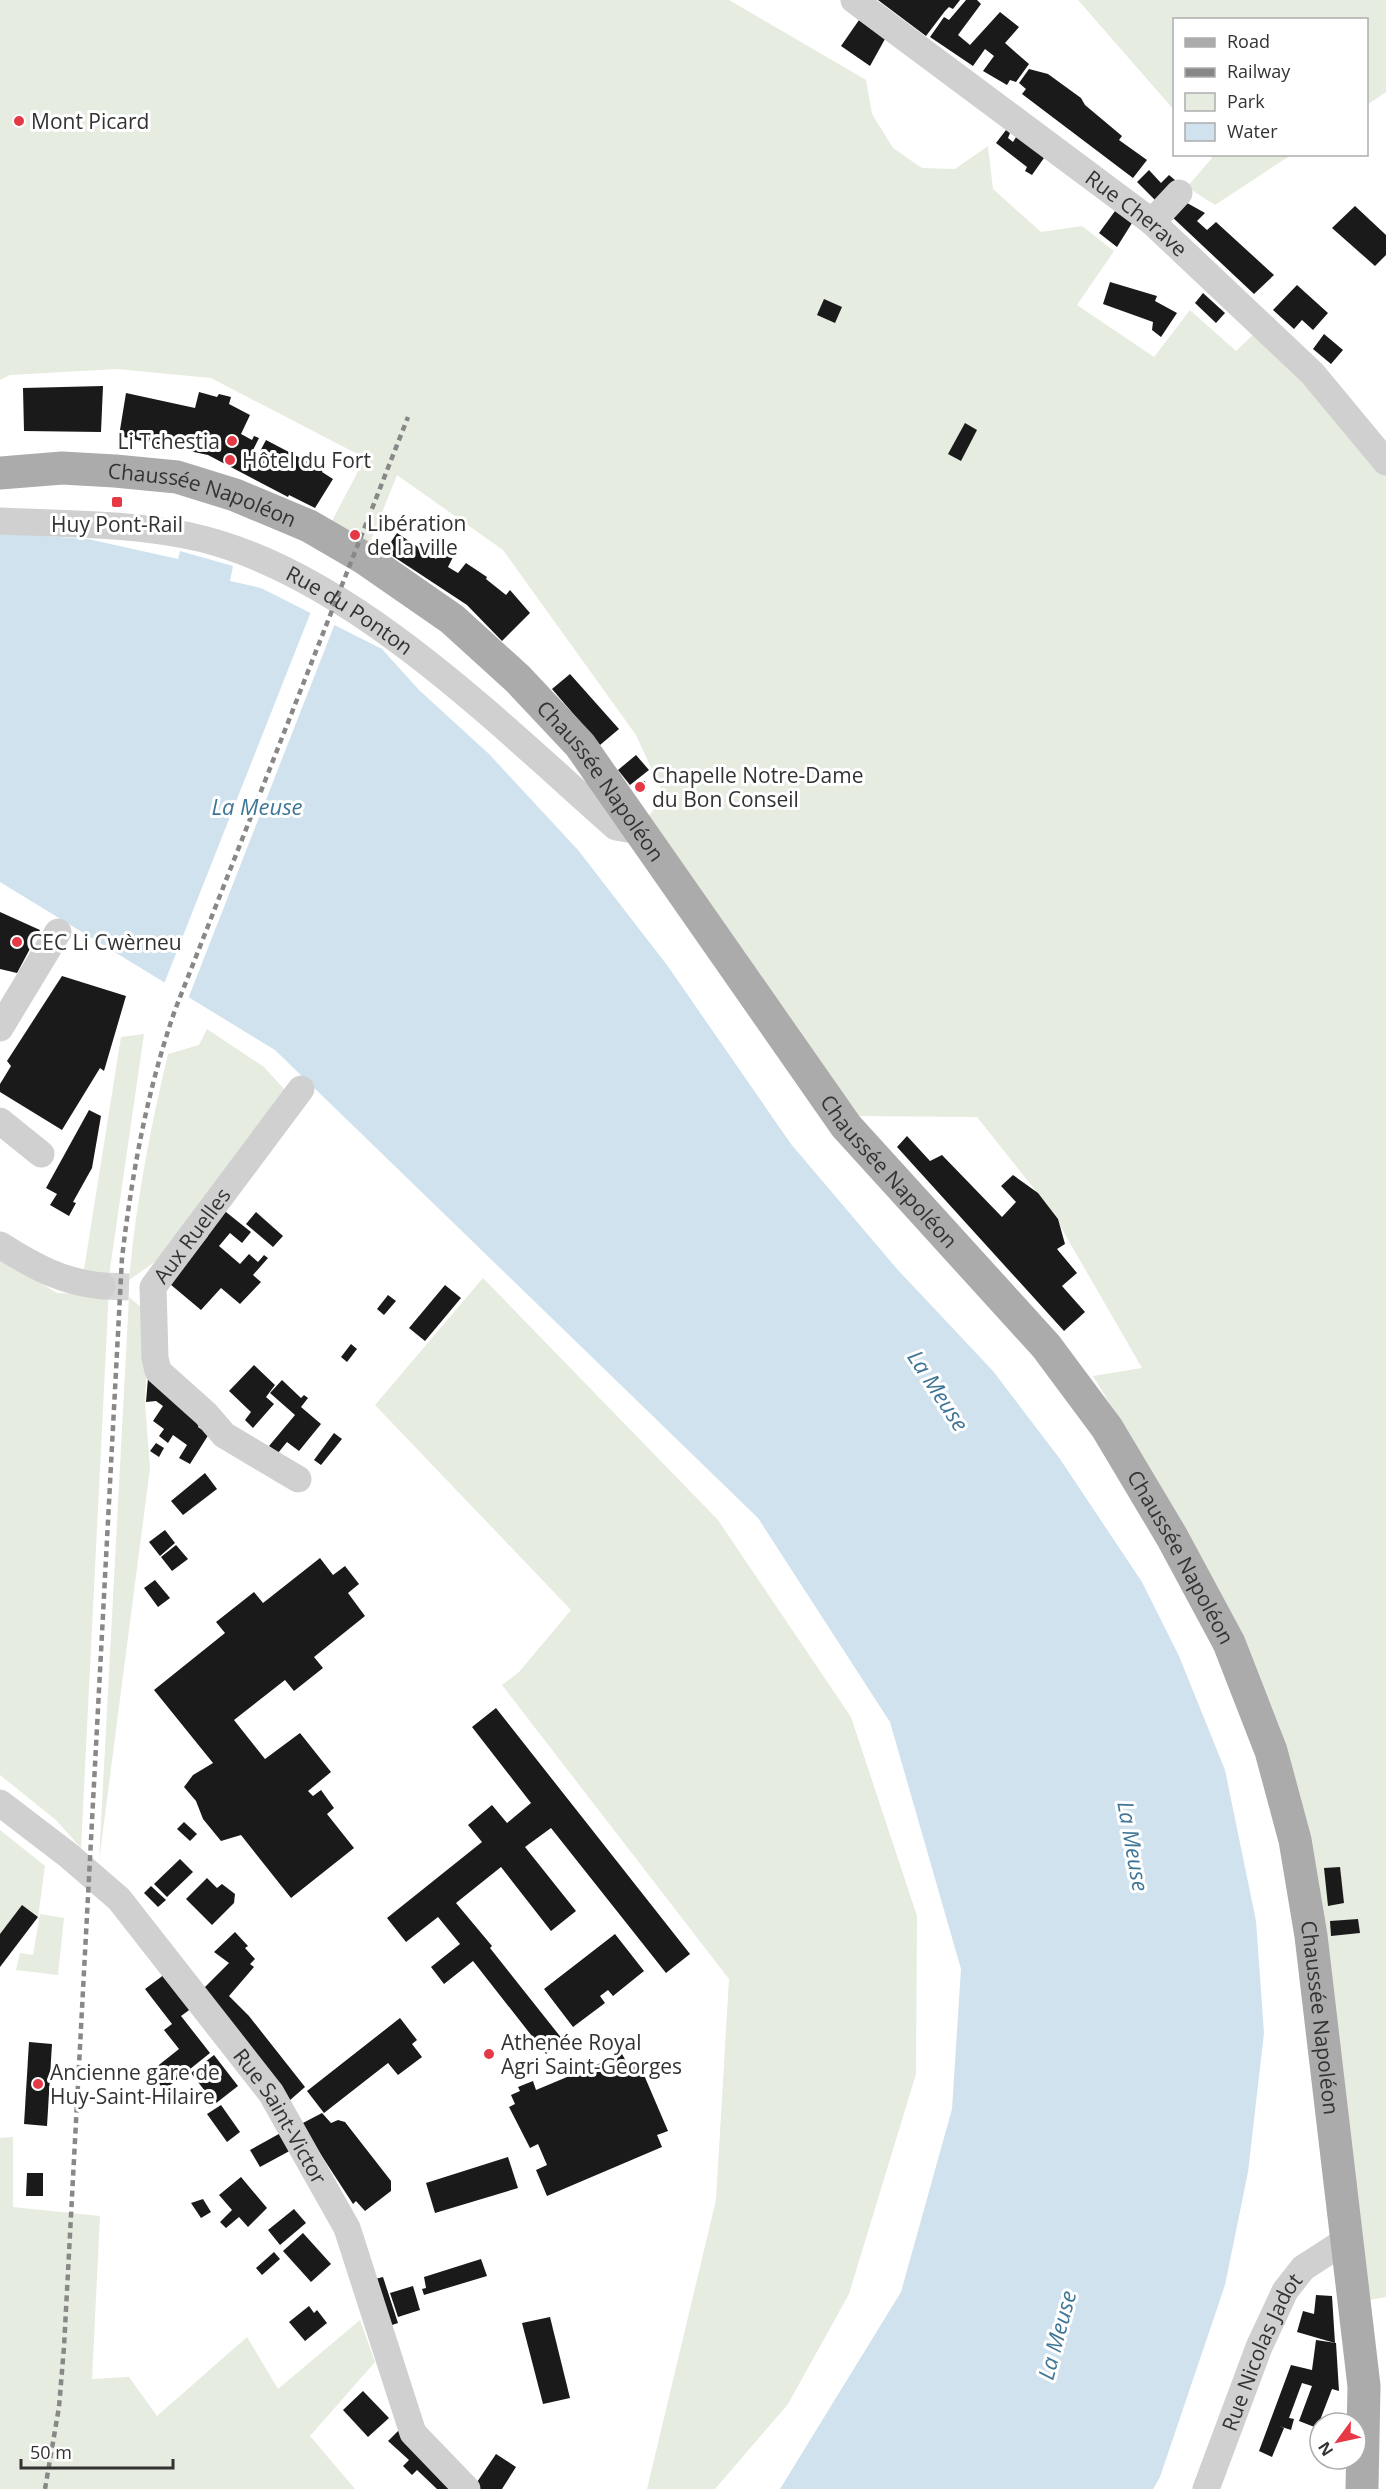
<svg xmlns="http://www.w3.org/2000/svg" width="1386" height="2489" font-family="'Open Sans',sans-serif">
  <rect width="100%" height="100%" fill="#fff"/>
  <g fill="#e6ecdf">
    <path d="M0,0H729L866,80L872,114L893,148L922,168L955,169L988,146L993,189L1041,232L1082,226L1114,251L1077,305L1154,357L1190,310L1236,351L1262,326L1386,462V2297L1370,2300L1329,1989L1316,1866L1282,1749L1179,1518L1093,1376L1142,1368L1051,1210L977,1117L855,1116L644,822L664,796L636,735L503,550L397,475L366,553L332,521L365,458L211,378L117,369L10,375L0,380Z"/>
    <path d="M1078,0H1386V92L1367,105L1366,20H1174V110Z"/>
    <path d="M1210,155H1291L1215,205L1187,187L1212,158Z"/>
    <path d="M207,1029L264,1067L284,1089L283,1102L162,1257L129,1280C136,1203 150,1129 168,1054L199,1045Z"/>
    <path d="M144,1034L110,1269L81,1848L56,1820L0,1775V1258L57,1293L101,1295L83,1276L121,1037Z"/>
    <path d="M483,1278L718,1520L851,1717L917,1916L916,2074L849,2294L788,2404L715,2489H647L716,2200L729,1979L502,1685L519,1672L571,1610L375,1405Z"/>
    <path d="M129,1297L149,1314L145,1403L150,1468L99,1861Z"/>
    <path d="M0,1830L45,1866L38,1917L22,1905L0,1934Z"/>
    <path d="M40,1914L64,1918L58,1975L16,1970L20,1953L33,1955Z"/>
    <path d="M13,2137V2207L100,2216L92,2379L129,2377L157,2416L247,2337L278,2389L360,2320L375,2362L310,2436L355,2489H0V2138Z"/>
  </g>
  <path fill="#cfe2ee" d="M0,533L88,539L178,559L180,551L233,566L230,581L261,588L382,649L419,690L489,754L578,850L667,965L791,1144L897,1269L993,1371L1060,1459L1142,1582L1179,1656L1225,1770L1256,1921L1264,2033L1248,2172L1225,2285L1160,2477L1153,2489H780L901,2292L952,2109L961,1969L890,1722L758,1518L275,1050L0,882Z"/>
  <path fill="#fff" d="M312,609L336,621L188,999L164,984Z"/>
  <g fill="#1a1a1a">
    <path d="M878,0H960L953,9L949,7L945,11L926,36Z"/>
    <path d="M966,0H977L981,4L958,35L970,45L1000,12L1019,27L1005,43L1029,64L1016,82L1010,80L1007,85L983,71L994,56L985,49L973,66L930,37L944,17L949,20Z"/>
    <path d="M859,20L885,39L870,66L841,46Z"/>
    <path d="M1029,69L1048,74L1081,98L1085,105L1122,136L1119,140L1147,160L1133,178L1022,94L1026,89L1019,83Z"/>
    <path d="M1006,130L1010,133L1008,138L1013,142L1018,134L1044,158L1032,175L1025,171L1027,167L996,143Z"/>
    <path d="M1149,170L1161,183L1169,175L1182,186L1158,203L1137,182Z"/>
    <path d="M1180,199L1205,213L1197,221L1207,230L1216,222L1274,275L1254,294L1170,215Z"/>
    <path d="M1355,206L1386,235V255L1375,266L1332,228Z"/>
    <path d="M1115,211L1132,223L1117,247L1099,233Z"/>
    <path d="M1110,282L1157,296L1155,301L1177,313L1161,337L1152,330L1153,322L1103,304Z"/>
    <path d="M1297,285L1328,313L1313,330L1302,320L1294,329L1273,310Z"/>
    <path d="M1203,293L1225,313L1216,323L1195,303Z"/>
    <path d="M824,299L842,307L835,323L817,315Z"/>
    <path d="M1324,334L1343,350L1331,364L1313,349Z"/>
    <path d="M103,386L101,432L24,431L23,388Z"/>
    <path d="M199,392L217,397L219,394L231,397L229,404L250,415L241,434L252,440L254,436L259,438L251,454L257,457L266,440L306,461L325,465L322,472L333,479L315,508L289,495L288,497L208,455L119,436L126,393L195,408Z"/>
    <path d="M965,423L977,430L961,461L948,454Z"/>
    <path d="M397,533L436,559L445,546L455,553L448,567L458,573L466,563L487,577L486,579L506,595L510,590L530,613L502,641L467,605L385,551Z"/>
    <path d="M570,674L619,729L600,745L552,689Z"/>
    <path d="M636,755L649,770L630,785L618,770Z"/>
    <path d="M645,781L646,791L636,793L634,783Z"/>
    <path d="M0,912L40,930L17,973L0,969Z"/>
    <path d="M62,976L126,996L104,1071L100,1068L62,1130L0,1092V1084L11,1066L7,1061Z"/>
    <path d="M89,1110L101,1116L92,1168L73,1202L76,1203L69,1216L50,1205L57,1194L46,1188Z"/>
    <path d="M907,1136L930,1161L942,1155L1002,1217L1016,1202L1001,1186L1013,1175L1038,1193L1058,1219L1065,1244L1057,1249L1077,1273L1062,1286L1085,1312L1064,1331L897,1147Z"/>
    <path d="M221,1208L251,1232L242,1243L230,1233L219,1246L240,1264L249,1254L258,1262L264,1255L268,1258L253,1275L261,1282L240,1304L221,1288L201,1310L170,1284L208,1236L203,1228Z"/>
    <path d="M256,1212L283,1236L273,1247L246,1224Z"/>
    <path d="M445,1285L461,1298L425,1341L409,1328Z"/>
    <path d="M388,1295L396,1301L384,1315L377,1309Z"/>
    <path d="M351,1344L357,1349L347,1362L341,1357Z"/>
    <path d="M254,1365L275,1385L266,1397L274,1404L253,1428L245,1420L251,1412L229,1391Z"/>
    <path d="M148,1378L203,1418L198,1427L209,1434L190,1464L179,1458L187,1445L173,1435L168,1443L159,1436L164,1429L153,1421L163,1406L156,1401L146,1402Z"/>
    <path d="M282,1380L301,1398L304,1395L308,1398L301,1407L321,1424L299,1451L287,1442L278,1453L269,1446L295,1415L270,1393Z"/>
    <path d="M334,1433L342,1439L321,1465L314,1460Z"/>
    <path d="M156,1443L164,1448L159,1457L150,1451Z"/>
    <path d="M205,1473L217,1489L183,1515L171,1501Z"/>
    <path d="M165,1530L175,1543L160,1556L149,1542Z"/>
    <path d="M176,1545L188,1559L172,1571L161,1557Z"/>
    <path d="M320,1558L333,1575L345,1566L359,1584L348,1593L365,1616L314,1657L323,1668L294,1691L285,1680L234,1720L265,1759L300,1733L331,1772L308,1791L313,1796L321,1790L334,1808L327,1814L354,1848L291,1898L241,1835L221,1841L203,1819L196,1801L184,1787L193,1775L213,1763L154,1690L225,1633L216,1622L254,1592L263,1603Z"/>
    <path d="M155,1580L170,1598L158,1607L144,1588Z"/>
    <path d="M496,1708L690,1954L666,1973L551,1828L525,1847L576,1911L551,1931L501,1867L456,1903L492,1946L490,1948L563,2040L546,2054L473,1961L444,1984L431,1967L460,1944L438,1917L406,1942L387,1918L482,1842L468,1825L492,1805L507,1823L531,1803L472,1727Z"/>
    <path d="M184,1822L197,1834L190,1841L177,1829Z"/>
    <path d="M180,1859L193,1872L167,1897L154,1884Z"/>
    <path d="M1340,1867L1344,1903L1328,1906L1324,1868Z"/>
    <path d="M207,1878L217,1888L222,1884L235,1894L234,1903L212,1925L186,1899Z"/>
    <path d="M151,1886L166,1900L158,1907L144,1893Z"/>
    <path d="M22,1905L38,1917L0,1967V1934Z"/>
    <path d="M1358,1919L1360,1933L1331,1936L1330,1921Z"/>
    <path d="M235,1932L248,1946L245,1948L255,1959L250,1964L254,1967L229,1996L249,2016L305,2087L289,2101L203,1989L229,1963L214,1952Z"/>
    <path d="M615,1934L644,1971L613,1996L608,1990L600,1996L605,2003L573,2027L544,1989Z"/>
    <path d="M165,1974L192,2008L181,2016L210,2053L164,2090L150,2072L179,2049L164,2030L172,2024L145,1989Z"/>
    <path d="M400,2018L417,2040L412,2044L422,2057L398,2075L388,2063L324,2113L307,2091Z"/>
    <path d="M29,2042L52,2044L47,2126L24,2124Z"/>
    <path d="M622,2054L628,2065L638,2061L668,2131L657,2135L662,2147L547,2196L536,2170L547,2165L538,2144L530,2148L509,2107L515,2104L511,2095L520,2091L518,2087L533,2081L536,2090Z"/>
    <path d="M214,2055L238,2086L215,2104L191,2073Z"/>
    <path d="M221,2105L240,2132L227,2142L207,2114Z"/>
    <path d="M322,2113L331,2123L338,2120L345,2122L391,2181V2191L365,2211L356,2201L353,2204L301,2124Z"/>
    <path d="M286,2130L295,2148L260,2167L250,2150Z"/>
    <path d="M508,2157L518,2188L435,2213L426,2183Z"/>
    <path d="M27,2173H43V2196H26Z"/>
    <path d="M241,2177L267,2208L248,2227L239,2217L226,2228L220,2222L232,2210L219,2195Z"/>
    <path d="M203,2199L211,2212L201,2218L191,2203Z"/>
    <path d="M294,2209L306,2223L280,2245L268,2230Z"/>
    <path d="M303,2233L331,2264L311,2282L283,2251Z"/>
    <path d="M274,2252L280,2259L262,2275L256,2268Z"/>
    <path d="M481,2259L487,2276L424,2295L422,2289L426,2288L424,2277Z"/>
    <path d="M383,2277L398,2323L389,2326L375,2279Z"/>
    <path d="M413,2286L420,2310L398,2317L390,2293Z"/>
    <path d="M1316,2295L1332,2296L1335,2343L1297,2332L1303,2311L1314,2314Z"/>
    <path d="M309,2306L314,2313L317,2310L327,2323L305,2341L289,2322Z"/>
    <path d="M550,2317L570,2398L543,2404L522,2323Z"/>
    <path d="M1316,2340L1336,2343L1339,2391L1332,2389L1317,2428L1299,2421L1312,2386L1302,2383L1289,2418L1294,2419L1291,2430L1279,2426L1284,2428L1272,2457L1259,2451L1291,2365L1312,2370Z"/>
    <path d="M363,2391L389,2418L368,2437L343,2410Z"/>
    <path d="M399,2430L453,2489H437L417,2470L412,2475L403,2466L409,2460L388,2441Z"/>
    <path d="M496,2454L516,2467L502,2489H475L473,2488Z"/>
  </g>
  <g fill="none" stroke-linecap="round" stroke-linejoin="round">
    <path stroke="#d6d6d6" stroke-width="27" stroke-dasharray="27 14" stroke-linecap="butt" d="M102,1286L129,1287"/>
    <g stroke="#d0d0d0" stroke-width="27">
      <path id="s1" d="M854,0L1152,222L1312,373L1386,462"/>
      <path d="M1152,222L1179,193"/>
      <path id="s2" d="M0,521C67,524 137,523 203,539C355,578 500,725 616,827L639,831"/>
      <path d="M0,1028L58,932"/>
      <path d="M0,1121L41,1154"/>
      <path d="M0,1245C33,1266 62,1282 102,1286"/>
      <path id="s3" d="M298,1479L224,1435L206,1414L158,1371L155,1358L153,1287L301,1089"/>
      <path id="s4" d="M0,1803L68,1855L119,1899L271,2093L347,2228L413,2433L467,2489"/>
      <path id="s5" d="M1206,2489L1259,2347L1285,2291L1303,2268L1348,2239"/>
    </g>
    <path stroke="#ababab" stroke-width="33" id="s6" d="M0,473L62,468L115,471L177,477L235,495L309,526L364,558L452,619L518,679L580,745L846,1126L1046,1346L1107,1428L1172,1537L1229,1643L1271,1751L1295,1840L1311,1936L1364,2386L1362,2489"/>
    <path stroke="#888" stroke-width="4.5" stroke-dasharray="6 4.5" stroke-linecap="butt" d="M45,2489L59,2407L64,2347L122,1258C132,1173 147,1091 175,1010L408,417"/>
  </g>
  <g fill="#e63946" stroke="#fff" stroke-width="2">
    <circle cx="19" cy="121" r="6"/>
    <circle cx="232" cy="441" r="6"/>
    <circle cx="230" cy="460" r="6"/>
    <rect x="111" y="496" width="12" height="12" rx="3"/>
    <circle cx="355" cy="535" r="6"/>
    <circle cx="640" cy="787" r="6"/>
    <circle cx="17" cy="942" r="6"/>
    <circle cx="489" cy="2054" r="6"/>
    <circle cx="38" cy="2084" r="6"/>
  </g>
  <g text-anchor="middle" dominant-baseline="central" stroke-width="6" stroke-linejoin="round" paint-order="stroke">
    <g font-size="21" fill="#333" stroke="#fff" text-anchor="start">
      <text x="31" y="121">Mont Picard</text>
      <text x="220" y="441" text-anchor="end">Li Tchestia</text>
      <text x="242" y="460">Hôtel du Fort</text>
      <text x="367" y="523">Libération<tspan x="367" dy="24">de la ville</tspan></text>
      <text x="117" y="524" text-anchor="middle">Huy Pont-Rail</text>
      <text x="652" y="775">Chapelle Notre-Dame<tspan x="652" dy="24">du Bon Conseil</tspan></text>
      <text x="29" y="942">CEC Li Cwèrneu</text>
      <text x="501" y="2042">Athenée Royal<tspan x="501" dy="24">Agri Saint-Georges</tspan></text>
      <text x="50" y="2072">Ancienne gare de<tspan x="50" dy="24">Huy-Saint-Hilaire</tspan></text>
    </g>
    <g font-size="21" fill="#333" stroke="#fff">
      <text stroke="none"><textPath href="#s1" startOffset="354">Rue Cherave</textPath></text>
      <text stroke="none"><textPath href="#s6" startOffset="206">Chaussée Napoléon</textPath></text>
      <text stroke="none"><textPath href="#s2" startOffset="368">Rue du Ponton</textPath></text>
      <text stroke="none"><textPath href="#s6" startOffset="710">Chaussée Napoléon</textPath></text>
      <text stroke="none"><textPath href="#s6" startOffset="1196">Chaussée Napoléon</textPath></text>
      <text stroke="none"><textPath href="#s3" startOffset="327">Aux Ruelles</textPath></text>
      <text stroke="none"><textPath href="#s6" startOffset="1682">Chaussée Napoléon</textPath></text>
      <text stroke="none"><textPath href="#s6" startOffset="2168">Chaussée Napoléon</textPath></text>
      <text stroke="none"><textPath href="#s4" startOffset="424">Rue Saint-Victor</textPath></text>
      <text stroke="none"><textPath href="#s5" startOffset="148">Rue Nicolas Jadot</textPath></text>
    </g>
    <g font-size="22" font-style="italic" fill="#3f7597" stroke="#fff">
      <text x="257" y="806">La Meuse</text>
      <text transform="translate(939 1390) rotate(57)">La Meuse</text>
      <text transform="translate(1134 1846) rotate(80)">La Meuse</text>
      <text transform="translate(1056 2335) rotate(-75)">La Meuse</text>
    </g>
  </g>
  <rect x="1173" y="18" width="195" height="138" fill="#ffffff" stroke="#adadad" stroke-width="1.5"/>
  <rect x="1185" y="38" width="30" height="9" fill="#ababab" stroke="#adadad" stroke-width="1.5"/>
  <text x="1227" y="48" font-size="18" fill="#333333">Road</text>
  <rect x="1185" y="68" width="30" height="9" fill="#888888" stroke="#adadad" stroke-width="1.5"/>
  <text x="1227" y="78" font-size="18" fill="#333333">Railway</text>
  <rect x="1185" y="93" width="30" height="18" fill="#e6ecdf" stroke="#adadad" stroke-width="1.5"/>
  <text x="1227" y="108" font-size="18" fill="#333333">Park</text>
  <rect x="1185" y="123" width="30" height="18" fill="#cfe2ee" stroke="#adadad" stroke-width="1.5"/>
  <text x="1227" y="138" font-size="18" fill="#333333">Water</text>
  <g transform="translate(1338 2441) rotate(237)"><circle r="28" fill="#ffffff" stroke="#adadad" stroke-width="1.5"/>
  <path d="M0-4.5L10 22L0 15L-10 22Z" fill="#e63946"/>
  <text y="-9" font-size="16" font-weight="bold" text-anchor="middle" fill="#333333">N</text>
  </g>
  <path d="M21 2459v9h152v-9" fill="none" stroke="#333333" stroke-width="3"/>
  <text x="30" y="2459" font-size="18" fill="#333333" stroke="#ffffff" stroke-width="4.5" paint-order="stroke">50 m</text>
</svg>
